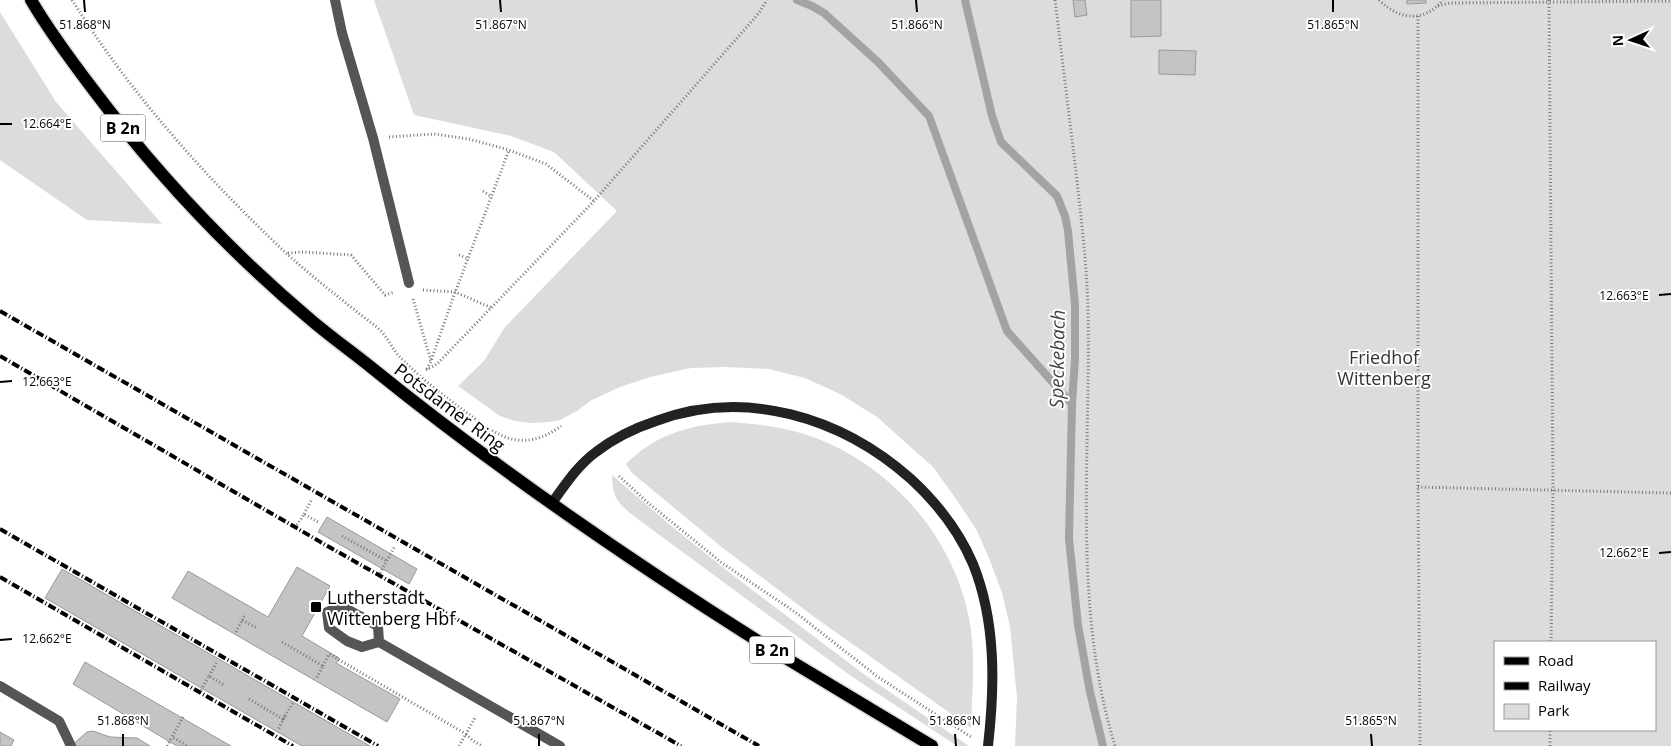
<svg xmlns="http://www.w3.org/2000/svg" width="1671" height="746" font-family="'Open Sans',sans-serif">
  <rect width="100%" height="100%" fill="#fff"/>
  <g fill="#dcdcdc" fill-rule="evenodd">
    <path d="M374,0H1671V746H1015L1017,698L1010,627L1002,593L989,558L976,529L956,499L933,467L877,417L842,395L805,378L769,369L724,367L691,368L650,377L620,387L590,401L577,411L560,420L549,422L531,423L515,421L500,416L458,386L484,361L505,327L617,211L554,152L511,136L414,115ZM1495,642H1655V730H1495Z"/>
    <path d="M0,12L56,102L162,224L87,220L0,160Z"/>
    <path d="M731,422C760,424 789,428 816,438C893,468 953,537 969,618C976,654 972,691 971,728L813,616L724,549L632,473L626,464C656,434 689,425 731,422Z"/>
    <path d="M612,475L669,524L730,573L865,675L969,746H957L851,676L631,514C615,500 613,496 612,475Z"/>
  </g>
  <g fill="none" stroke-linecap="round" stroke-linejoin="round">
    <g stroke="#a3a3a3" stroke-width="8">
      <path d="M797,0L812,6L824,13L878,62L929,116L1007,331L1072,404"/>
      <path d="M965,0L992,116L1001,142L1057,196L1065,216L1068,231L1075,305V359L1072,404L1069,539L1078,625L1090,692L1103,746"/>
    </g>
  </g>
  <g fill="#c4c4c4" stroke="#999">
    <path d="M1073,0H1085L1087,15L1075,17Z"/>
    <path d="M1131,0H1161V36L1131,37Z"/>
    <path d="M1407,0H1426V3L1407,4Z"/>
    <path d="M1159,50L1196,51L1195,75L1159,74Z"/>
    <path d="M327,517L417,569L409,584L318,532Z"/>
    <path d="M297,567L330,586L302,636L339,658L336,663L400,699L387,722L172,598L188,571L268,617Z"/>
    <path d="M62,569L370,746H302L45,598Z"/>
    <path d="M85,662L231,746H177L170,742L73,684Z"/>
    <path d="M93,731L110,737L137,738L150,746H71L87,732Z"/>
    <path d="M0,732L14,740L11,746H0Z"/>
  </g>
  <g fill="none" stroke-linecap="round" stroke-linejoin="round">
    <g stroke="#dbdbdb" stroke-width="15">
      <path id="primary" d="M31,0C49,31 70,59 92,88C156,173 229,251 311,320C331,337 352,352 372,368C498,470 632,562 769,648C823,681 878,713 932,746"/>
    </g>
    <g stroke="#777" stroke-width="3" stroke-dasharray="1 2.5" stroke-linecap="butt">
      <path d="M72,0C131,94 205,177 286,253C308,273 332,292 356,311C364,318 374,324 382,332C388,339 392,347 397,354C417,375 440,393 463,410C477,420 491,432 508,438C527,444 545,438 561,426"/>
      <path d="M1055,0C1062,57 1069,115 1076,172C1081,218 1087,264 1088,311C1091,456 1072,605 1115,746"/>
      <path d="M1379,0C1399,20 1424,23 1443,0"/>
      <path d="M1549,0L1553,490L1551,642"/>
      <path d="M1438,6L1450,3L1671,1"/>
      <path d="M1418,16V487L1420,746"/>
      <path d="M389,137L434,134L469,139L509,150L546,164L594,201"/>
      <path d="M483,191L492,197"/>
      <path d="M288,253L303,252L351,255L385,295L395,292"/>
      <path d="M459,255L469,259"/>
      <path d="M423,290L455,292L492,308"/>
      <path d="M413,299L431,361"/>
      <path d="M427,369L431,361L453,298L509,150"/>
      <path d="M426,370L437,364L594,201L759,13L767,0"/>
      <path d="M619,476L647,502L722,563L795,612L878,677L971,737"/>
      <path d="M1418,487L1671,493"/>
      <path d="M304,514L312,499"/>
      <path d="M297,525L304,514L318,522"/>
      <path d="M342,536L387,561"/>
      <path d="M380,573L395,546"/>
      <path d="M242,620L245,615"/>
      <path d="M236,632L242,620L257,628"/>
      <path d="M282,642L323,666L316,679"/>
      <path d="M323,666L329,654L466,734L476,716"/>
      <path d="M209,676L217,662"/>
      <path d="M201,690L209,676L224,685"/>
      <path d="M249,699L283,719L285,716L278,730"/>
      <path d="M285,716L293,703"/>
      <path d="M183,717L172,737L188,746"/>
      <path d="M167,746L172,737"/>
      <path d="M459,746L466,734L472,740L482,746"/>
      <path d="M1550,746V730"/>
    </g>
    <g stroke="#555" stroke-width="10">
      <path d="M335,0L342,33L373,138L409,283"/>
      <path d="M341,606L378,626L379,642L362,647L347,641L329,628L327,612Z"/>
      <path d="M0,686L59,721L71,746"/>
    </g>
    <path stroke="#555" stroke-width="10" d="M379,642L560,746"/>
    <path stroke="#222" stroke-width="10" d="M552,503C565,485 578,465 596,452C614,438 635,428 656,421C746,388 841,417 911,479C937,503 959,531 973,564C996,621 995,685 988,746"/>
    <use href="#primary" stroke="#000" stroke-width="12"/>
    <g stroke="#000" stroke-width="4" stroke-dasharray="8 2.5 1 2.5" stroke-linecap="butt">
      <path d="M0,311L759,746"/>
      <path d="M0,356L331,548L681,746"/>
      <path d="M0,529L378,746"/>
      <path d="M0,577L293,746"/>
    </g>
  </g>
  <path fill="none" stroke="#000" stroke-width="2" d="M84,0L85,12M500,0L501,12M916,0L917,12M1333,0V12M0,124H12M1659,295L1671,294M0,382L12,381M1659,553L1671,552M0,640L12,639M123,734V746M539,734V746M955,734L956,746M1371,734L1372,746"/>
  <rect fill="#000" stroke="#fff" stroke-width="2" x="310" y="601" width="12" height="12" rx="2.5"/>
  <g text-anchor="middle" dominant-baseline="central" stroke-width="4" stroke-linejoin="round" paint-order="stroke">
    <g fill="#fff" stroke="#4c4c4c" stroke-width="1">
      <rect x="100.5" y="114.5" width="45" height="27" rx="4"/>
      <rect x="749.5" y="636.5" width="45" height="27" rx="4"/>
    </g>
    <g font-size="16" font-weight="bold" fill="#000">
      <text x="123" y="128">B 2n</text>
      <text x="772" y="650">B 2n</text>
    </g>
    <g font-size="18" fill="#333" stroke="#fff">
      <text x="1384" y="357">Friedhof<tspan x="1384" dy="21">Wittenberg</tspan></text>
    </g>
    <g font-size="18" fill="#000" stroke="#fff">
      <text transform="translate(450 407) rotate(37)">Potsdamer Ring</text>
    </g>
    <g font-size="18" fill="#000" stroke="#fff" text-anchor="start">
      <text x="327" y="597">Lutherstadt<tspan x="327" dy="21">Wittenberg Hbf</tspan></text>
    </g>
    <g font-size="19" font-style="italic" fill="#444" stroke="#fff">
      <text transform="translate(1057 359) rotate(-89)">Speckebach</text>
    </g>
  </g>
  <g font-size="12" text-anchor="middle" fill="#000" stroke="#fff" stroke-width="4" stroke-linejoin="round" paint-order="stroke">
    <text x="85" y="29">51.868°N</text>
    <text x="501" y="29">51.867°N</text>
    <text x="917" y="29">51.866°N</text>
    <text x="1333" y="29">51.865°N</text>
    <text x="47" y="128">12.664°E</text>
    <text x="1624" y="300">12.663°E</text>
    <text x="47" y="386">12.663°E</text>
    <text x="1624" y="557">12.662°E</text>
    <text x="47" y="643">12.662°E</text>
    <text x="123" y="725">51.868°N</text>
    <text x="539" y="725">51.867°N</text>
    <text x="955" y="725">51.866°N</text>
    <text x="1371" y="725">51.865°N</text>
  </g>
  <rect x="1494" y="641" width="162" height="90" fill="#ffffff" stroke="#999999"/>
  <rect x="1504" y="657" width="25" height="8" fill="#000000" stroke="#999999"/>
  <text x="1538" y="666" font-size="15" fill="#000000">Road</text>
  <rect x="1504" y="682" width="25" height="8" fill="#000000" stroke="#999999"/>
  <text x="1538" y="691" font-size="15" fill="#000000">Railway</text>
  <rect x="1504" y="704" width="25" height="15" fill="#dcdcdc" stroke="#999999"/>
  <text x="1538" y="716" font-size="15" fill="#000000">Park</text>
  <g transform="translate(1631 40) rotate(267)" stroke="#ffffff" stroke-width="4" paint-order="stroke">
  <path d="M0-4L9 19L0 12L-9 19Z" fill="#000000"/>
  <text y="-8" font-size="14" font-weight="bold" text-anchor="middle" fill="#000000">N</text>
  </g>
</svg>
